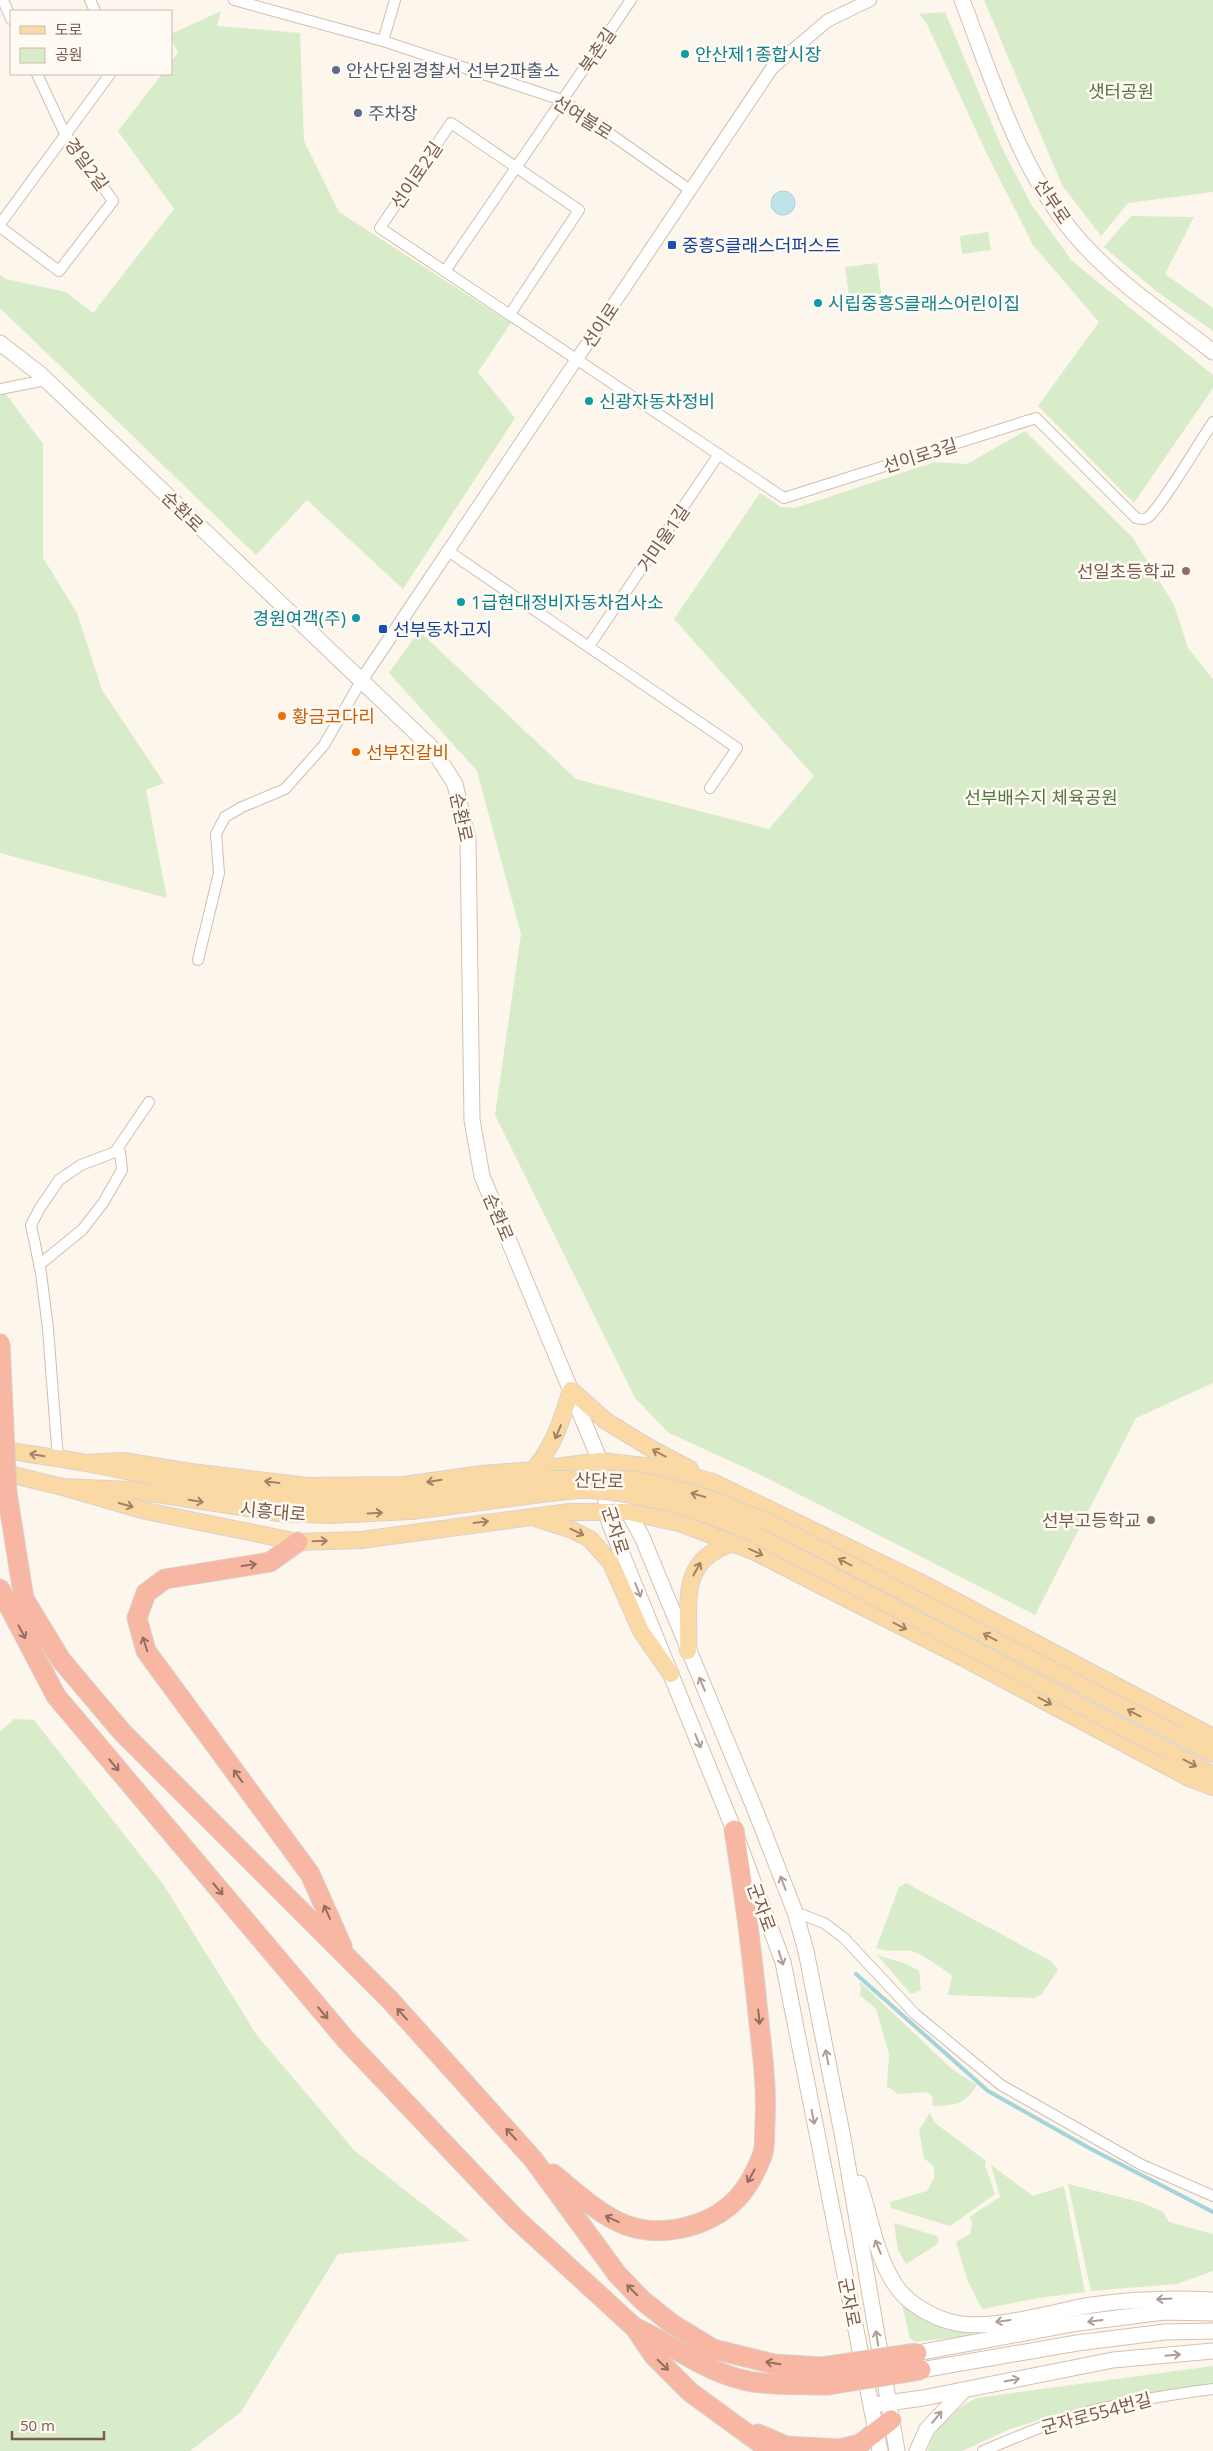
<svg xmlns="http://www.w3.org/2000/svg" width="1213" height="2451" font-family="'Open Sans','Noto Sans KR',sans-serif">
  <rect width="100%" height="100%" fill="#fdf6ec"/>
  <g fill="#d8ecc9">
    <path d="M984,0H1213V192L1128,203L1101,236L1062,185Z"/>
    <path d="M221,11L217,26L300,33L304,141L339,212L511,323L478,372L515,418L403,589L307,500L256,555L0,308V275L6,279L66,292L93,313L174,209L118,131L162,74H171V62L178,52L171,40V34Z"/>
    <path d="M945,12L1002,148L1031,204L1072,261L1213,375V388L1134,503L1038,406L1099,322L1033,245L986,152L926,22L919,14Z"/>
    <path d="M1131,216L1194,217L1165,274L1213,308V331L1156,291L1104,247Z"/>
    <path d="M988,232L991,250L962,254L960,236Z"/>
    <path d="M877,263L883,306L851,310L845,267Z"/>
    <path d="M0,386L43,444V558L77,613L102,690L164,783L146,790L167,898L0,853Z"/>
    <path d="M1025,431L1133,538L1174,605L1188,648L1213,679V1383L1136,1418L1035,1615L765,1477L669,1433L635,1398L495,1115L521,934L477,771L389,673L419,631L576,779L769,829L814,776L674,619L760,493L781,507L795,508L935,462L967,464Z"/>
    <path d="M14,1719L34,1720L163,1884L256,2034L355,2151L470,2241L338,2254L241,2412L190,2451H0V1732Z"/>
    <path d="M906,1883L1051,1961L1058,1970L1041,1995L1034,1998L948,1995L952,1976C945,1970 920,1952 911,1951C898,1949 890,1953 876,1948L899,1887Z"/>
    <path d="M877,1955L907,1964L919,1971L921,1990L911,1994Z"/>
    <path d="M859,1983H861L953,2070L977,2085C964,2105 956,2105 933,2106L932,2096L928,2092L898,2094L887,2086L889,2054L876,2009L860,1995L861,1989Z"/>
    <path d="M930,2113L935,2123L986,2161L985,2165L995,2194L950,2226L891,2208L890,2202L927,2191L934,2178V2167L924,2158L919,2130Z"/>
    <path d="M991,2165L1033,2196L1064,2186L1085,2292L1038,2298L982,2309L967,2279L956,2242L970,2234L972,2224L970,2217L972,2215L1000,2197Z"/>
    <path d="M1068,2184L1140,2202L1163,2212L1169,2222L1213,2234V2271L1177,2284L1091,2291Z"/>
    <path d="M894,2223L937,2236L939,2240L936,2245L906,2264L898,2250Z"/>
    <path d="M902,2304L934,2322L975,2335L915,2342L910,2338Z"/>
    <path d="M1213,2366V2385L1176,2388L1081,2407L1010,2429L962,2451H928C936,2422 951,2412 976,2398Z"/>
  </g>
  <circle fill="#bfe3e8" stroke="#a5d3da" cx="783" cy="203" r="12"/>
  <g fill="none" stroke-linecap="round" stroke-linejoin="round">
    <path stroke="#a5d3da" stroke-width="4" d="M856,1974L988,2091L1091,2149L1213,2212"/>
    <g stroke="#d1beb0" stroke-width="12">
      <g id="minor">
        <path d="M3,0L11,19"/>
        <path d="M90,0L95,11"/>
        <path d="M234,0L383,41L562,100L690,190"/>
        <path d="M383,41L395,0"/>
        <path d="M0,224L110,74"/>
        <path d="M0,227L59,271L113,201L65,134L37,74"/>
        <path d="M445,271L631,0"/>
        <path d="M510,314L579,210L451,123L380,228L784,498L1036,418L1136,518C1140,519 1143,520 1147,518C1159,511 1202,438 1213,422"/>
        <path d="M0,389L46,380"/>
        <path d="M448,551L737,748L710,788"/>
        <path d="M589,646L719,454"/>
        <path d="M198,960L219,873L216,834L225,817L242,807L285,789L324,745L361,681"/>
        <path d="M39,1265L82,1230L103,1203L122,1170L120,1152"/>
        <path d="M58,1459L48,1329L41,1273L31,1225L40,1208L59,1180L81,1165L115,1152L149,1102"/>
        <path d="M795,1912L824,1923L844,1938L915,2014L1001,2085L1140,2164L1213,2196"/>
        <path d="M983,2451C1014,2438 1044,2425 1076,2415C1121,2402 1167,2395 1213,2389"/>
      </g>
    </g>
    <g stroke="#d1beb0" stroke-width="14">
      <path id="tertiary" d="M361,681L772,68L827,21L870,0"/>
    </g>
    <g stroke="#d6c0b0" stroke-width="17">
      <g id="secondary">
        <path d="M962,0C994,83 1021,176 1082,243C1120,285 1169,317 1213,352"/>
        <path d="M0,343L40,374L432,748L455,784L468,840L472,1120L482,1176L600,1461L642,1537L756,1812L795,1912L806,1951L843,2138L897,2451"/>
        <path d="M603,1480L609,1522L734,1830L783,1962L880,2451"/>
        <path d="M859,2183C871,2217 875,2255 896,2286C908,2304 935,2319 956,2323C993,2331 1054,2311 1092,2305C1132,2299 1173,2298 1213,2300"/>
        <path d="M917,2353L1078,2323L1164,2312L1213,2313"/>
        <path d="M921,2370L1077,2343L1165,2332L1213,2331"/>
        <path d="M880,2404L923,2398L1113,2360L1213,2351"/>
        <path d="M917,2451L927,2429L964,2390"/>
      </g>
    </g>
    <g stroke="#dad1cd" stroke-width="18">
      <g id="primary">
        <path d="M0,1449C29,1454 58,1458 86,1463C149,1475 212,1491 276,1497C367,1505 458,1490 548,1479"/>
        <path d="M87,1463L123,1461L191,1472L307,1486L404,1485L482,1474L534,1470L600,1461L654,1467L713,1482L920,1582L1213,1737"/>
        <path d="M534,1470C555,1442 561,1423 571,1390L606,1421L650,1448L690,1469"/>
        <path d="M0,1472L63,1487L131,1490L279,1513L330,1515L412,1511L549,1493"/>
        <path d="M63,1487L146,1511L298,1542L361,1540L569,1512H629L674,1522"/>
        <path d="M660,1488L657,1496L659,1507L665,1515L677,1522L753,1551L971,1662L1189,1778L1213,1787"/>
        <path d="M535,1518L572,1530L590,1539L611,1563L641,1631L671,1674"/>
        <path d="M688,1651C690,1604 677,1559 734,1543"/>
        <path d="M1177,1735L1213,1754"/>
        <path d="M1168,1751L1213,1775"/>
      </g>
    </g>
    <g stroke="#dad1cd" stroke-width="21">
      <g id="motorway">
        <path d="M7,1493L24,1599L61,1660L122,1732L389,1999L533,2159L617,2274L642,2300L672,2324L713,2349L774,2364L822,2367"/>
        <path d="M298,1542L270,1562L165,1579L146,1593L137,1618L146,1651L310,1874L342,1946"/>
        <path d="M0,1589L56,1696L347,2041L515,2218L634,2327C671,2344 704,2371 744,2380C766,2386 805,2384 828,2385"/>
        <path d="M553,2174C600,2212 630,2246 697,2224C731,2212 749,2190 762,2156C766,2147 764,2133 765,2123C767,2086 762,2050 758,2014C752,1952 744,1891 734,1830"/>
        <path d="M635,2328L654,2356L690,2392L771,2451"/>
        <path d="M758,2434L786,2446L840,2449L860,2444L891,2420"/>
      </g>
    </g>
    <use href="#minor" stroke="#fff" stroke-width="10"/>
    <use href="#tertiary" stroke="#fff" stroke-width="12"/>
    <use href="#secondary" stroke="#fff" stroke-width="15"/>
    <use href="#primary" stroke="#fbd9a5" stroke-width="16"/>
    <use href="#motorway" stroke="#f7b7a3" stroke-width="19"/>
    <g stroke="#dad1cd" stroke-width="18" stroke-linecap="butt">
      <g id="primary-bridge">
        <path d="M548,1479C582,1479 618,1476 651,1483C694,1491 734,1507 774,1525L1177,1735"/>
        <path d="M549,1493C563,1492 578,1489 591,1490C646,1494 698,1509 748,1531L1168,1751"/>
      </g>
    </g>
    <g stroke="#dad1cd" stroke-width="21" stroke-linecap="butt">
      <g id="motorway-bridge">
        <path d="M0,1343L7,1493"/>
        <path d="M822,2367L917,2353"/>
        <path d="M828,2385L921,2370"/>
      </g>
    </g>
    <use href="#primary-bridge" stroke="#fbd9a5" stroke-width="16"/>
    <use href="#motorway-bridge" stroke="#f7b7a3" stroke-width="19"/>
  </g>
  <defs><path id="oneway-shaft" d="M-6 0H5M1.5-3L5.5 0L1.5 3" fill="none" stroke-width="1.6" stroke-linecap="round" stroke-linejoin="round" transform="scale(1.25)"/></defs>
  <g stroke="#a18267">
    <use href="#oneway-shaft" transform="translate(558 1432) rotate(113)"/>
    <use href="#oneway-shaft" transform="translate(659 1453) rotate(-152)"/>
    <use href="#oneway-shaft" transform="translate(37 1455) rotate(-171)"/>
    <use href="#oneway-shaft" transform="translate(434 1481) rotate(171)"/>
    <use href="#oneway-shaft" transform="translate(272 1482) rotate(-173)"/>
    <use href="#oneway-shaft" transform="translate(698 1495) rotate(-165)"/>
    <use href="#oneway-shaft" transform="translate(196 1501) rotate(10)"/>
    <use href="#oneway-shaft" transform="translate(126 1505) rotate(16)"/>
    <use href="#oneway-shaft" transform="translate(375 1513) rotate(-3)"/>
    <use href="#oneway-shaft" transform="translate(481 1522) rotate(-7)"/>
    <use href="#oneway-shaft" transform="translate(577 1532) rotate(26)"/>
    <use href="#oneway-shaft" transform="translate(320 1541) rotate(-2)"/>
    <use href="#oneway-shaft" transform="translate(756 1552) rotate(25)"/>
    <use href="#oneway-shaft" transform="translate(845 1562) rotate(-152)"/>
    <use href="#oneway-shaft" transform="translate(697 1569) rotate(-61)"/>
    <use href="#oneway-shaft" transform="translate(900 1626) rotate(27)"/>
    <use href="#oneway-shaft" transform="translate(990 1637) rotate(-152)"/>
    <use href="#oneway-shaft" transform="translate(1045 1701) rotate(28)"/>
    <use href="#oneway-shaft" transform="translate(1134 1713) rotate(-152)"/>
    <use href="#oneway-shaft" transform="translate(1190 1763) rotate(28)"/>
  </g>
  <g stroke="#936e5e">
    <use href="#oneway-shaft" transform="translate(249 1565) rotate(-8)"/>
    <use href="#oneway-shaft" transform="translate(22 1632) rotate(62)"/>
    <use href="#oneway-shaft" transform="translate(145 1644) rotate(-108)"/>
    <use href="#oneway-shaft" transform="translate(114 1765) rotate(50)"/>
    <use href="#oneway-shaft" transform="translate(238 1776) rotate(-126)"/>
    <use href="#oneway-shaft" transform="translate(218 1889) rotate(50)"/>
    <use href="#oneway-shaft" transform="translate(327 1912) rotate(-114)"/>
    <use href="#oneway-shaft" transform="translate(323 2013) rotate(50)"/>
    <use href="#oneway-shaft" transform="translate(402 2014) rotate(-132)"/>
    <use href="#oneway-shaft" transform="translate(759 2017) rotate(84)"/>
    <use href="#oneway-shaft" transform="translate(511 2134) rotate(-132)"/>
    <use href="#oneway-shaft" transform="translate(751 2176) rotate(119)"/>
    <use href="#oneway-shaft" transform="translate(612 2219) rotate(-155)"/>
    <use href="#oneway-shaft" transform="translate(632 2290) rotate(-135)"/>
    <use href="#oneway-shaft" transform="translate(773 2363) rotate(-171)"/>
    <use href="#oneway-shaft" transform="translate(663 2365) rotate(44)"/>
  </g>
  <g stroke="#af9d94">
    <use href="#oneway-shaft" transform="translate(638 1590) rotate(68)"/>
    <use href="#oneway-shaft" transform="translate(702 1684) rotate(-113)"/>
    <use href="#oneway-shaft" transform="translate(698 1741) rotate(68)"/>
    <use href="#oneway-shaft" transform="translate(783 1883) rotate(-111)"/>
    <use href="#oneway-shaft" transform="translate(781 1958) rotate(72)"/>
    <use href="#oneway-shaft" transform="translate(827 2057) rotate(-101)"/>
    <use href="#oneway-shaft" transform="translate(813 2117) rotate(79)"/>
    <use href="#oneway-shaft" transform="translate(878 2247) rotate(-112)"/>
    <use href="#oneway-shaft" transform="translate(1164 2299) rotate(177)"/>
    <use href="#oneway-shaft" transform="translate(1003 2321) rotate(172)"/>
    <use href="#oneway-shaft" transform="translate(1095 2321) rotate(173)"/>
    <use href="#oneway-shaft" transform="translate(877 2338) rotate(-99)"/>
    <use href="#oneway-shaft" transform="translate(1173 2355) rotate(-5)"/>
    <use href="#oneway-shaft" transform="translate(1012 2380) rotate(-11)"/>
    <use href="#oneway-shaft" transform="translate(937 2417) rotate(-50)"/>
  </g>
  <g fill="#0f9aa8" stroke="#fffaf3" stroke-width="2">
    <circle cx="685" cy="54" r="5"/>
    <circle cx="818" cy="303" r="5"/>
    <circle cx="589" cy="401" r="5"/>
    <circle cx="461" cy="602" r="5"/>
    <circle cx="356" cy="618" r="5"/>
  </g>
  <g fill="#5c6f8a" stroke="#fffaf3" stroke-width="2">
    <circle cx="336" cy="70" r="5"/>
    <circle cx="358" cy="113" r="5"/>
  </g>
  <g fill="#1a4fb4" stroke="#fffaf3" stroke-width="2">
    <rect x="667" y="240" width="10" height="10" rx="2.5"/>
    <rect x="378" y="624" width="10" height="10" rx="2.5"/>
  </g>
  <g fill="#8d6e63" stroke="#fffaf3" stroke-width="2">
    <circle cx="1186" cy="571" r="5"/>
    <circle cx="1151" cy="1520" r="5"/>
  </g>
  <g fill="#e8710a" stroke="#fffaf3" stroke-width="2">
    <circle cx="282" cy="716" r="5"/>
    <circle cx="356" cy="752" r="5"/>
  </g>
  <g text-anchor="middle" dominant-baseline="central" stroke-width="5" stroke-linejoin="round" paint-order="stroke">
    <g font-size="18" fill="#7a5c4d" stroke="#fffaf3">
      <text transform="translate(597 50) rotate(-56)">북촌길</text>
      <text transform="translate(583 117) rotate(32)">선여불로</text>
      <text transform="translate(87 164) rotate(54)">경일2길</text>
      <text transform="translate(416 175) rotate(-56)">선이로2길</text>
      <text transform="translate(1053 201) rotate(56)">선부로</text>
      <text transform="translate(600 325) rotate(-56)">선이로</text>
      <text transform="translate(920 455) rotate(-17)">선이로3길</text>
      <text transform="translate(183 511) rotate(44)">순환로</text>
      <text transform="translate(663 538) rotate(-56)">거미울1길</text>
      <text transform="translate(462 817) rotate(78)">순환로</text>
      <text transform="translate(499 1217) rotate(67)">순환로</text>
      <text transform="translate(599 1480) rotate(2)">산단로</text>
      <text transform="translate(273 1511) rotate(5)">시흥대로</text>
      <text transform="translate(616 1530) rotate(72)">군자로</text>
      <text transform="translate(762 1907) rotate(70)">군자로</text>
      <text transform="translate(850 2302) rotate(79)">군자로</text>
      <text transform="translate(1096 2413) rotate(-15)">군자로554번길</text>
    </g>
    <g font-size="18" fill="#0d838f" stroke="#fffaf3" text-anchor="start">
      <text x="695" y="54">안산제1종합시장</text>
      <text x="828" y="303">시립중흥S클래스어린이집</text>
      <text x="599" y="401">신광자동차정비</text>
      <text x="471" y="602">1급현대정비자동차검사소</text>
      <text x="346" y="618" text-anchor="end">경원여객(주)</text>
    </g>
    <g font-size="18" fill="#4e5e75" stroke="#fffaf3" text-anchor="start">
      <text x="346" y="70">안산단원경찰서 선부2파출소</text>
      <text x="368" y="113">주차장</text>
    </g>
    <g font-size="18" fill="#537a41" stroke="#fffaf3">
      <text x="1121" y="91">샛터공원</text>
      <text x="1041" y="797">선부배수지 체육공원</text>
    </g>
    <g font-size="18" fill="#164399" stroke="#fffaf3" text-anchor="start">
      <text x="682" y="245">중흥S클래스더퍼스트</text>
      <text x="393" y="629">선부동차고지</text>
    </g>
    <g font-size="18" fill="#785e54" stroke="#fffaf3" text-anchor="end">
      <text x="1176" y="571">선일초등학교</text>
      <text x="1141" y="1520">선부고등학교</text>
    </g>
    <g font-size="18" fill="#c56008" stroke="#fffaf3" text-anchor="start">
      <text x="292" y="716">황금코다리</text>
      <text x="366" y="752">선부진갈비</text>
    </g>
  </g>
  <rect x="10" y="10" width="162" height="65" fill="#fffaf3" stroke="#cabbb1"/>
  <rect x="20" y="26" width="25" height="8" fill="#fbd9a5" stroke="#cabbb1"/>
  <text x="55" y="35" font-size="15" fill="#7a5c4d">도로</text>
  <rect x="20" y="48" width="25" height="15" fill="#d8ecc9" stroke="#cabbb1"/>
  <text x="55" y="60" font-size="15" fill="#7a5c4d">공원</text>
  <path d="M12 2431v8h92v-8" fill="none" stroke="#7a5c4d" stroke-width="2.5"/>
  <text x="20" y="2431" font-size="15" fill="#7a5c4d" stroke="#fffaf3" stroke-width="4" paint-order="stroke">50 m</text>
</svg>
